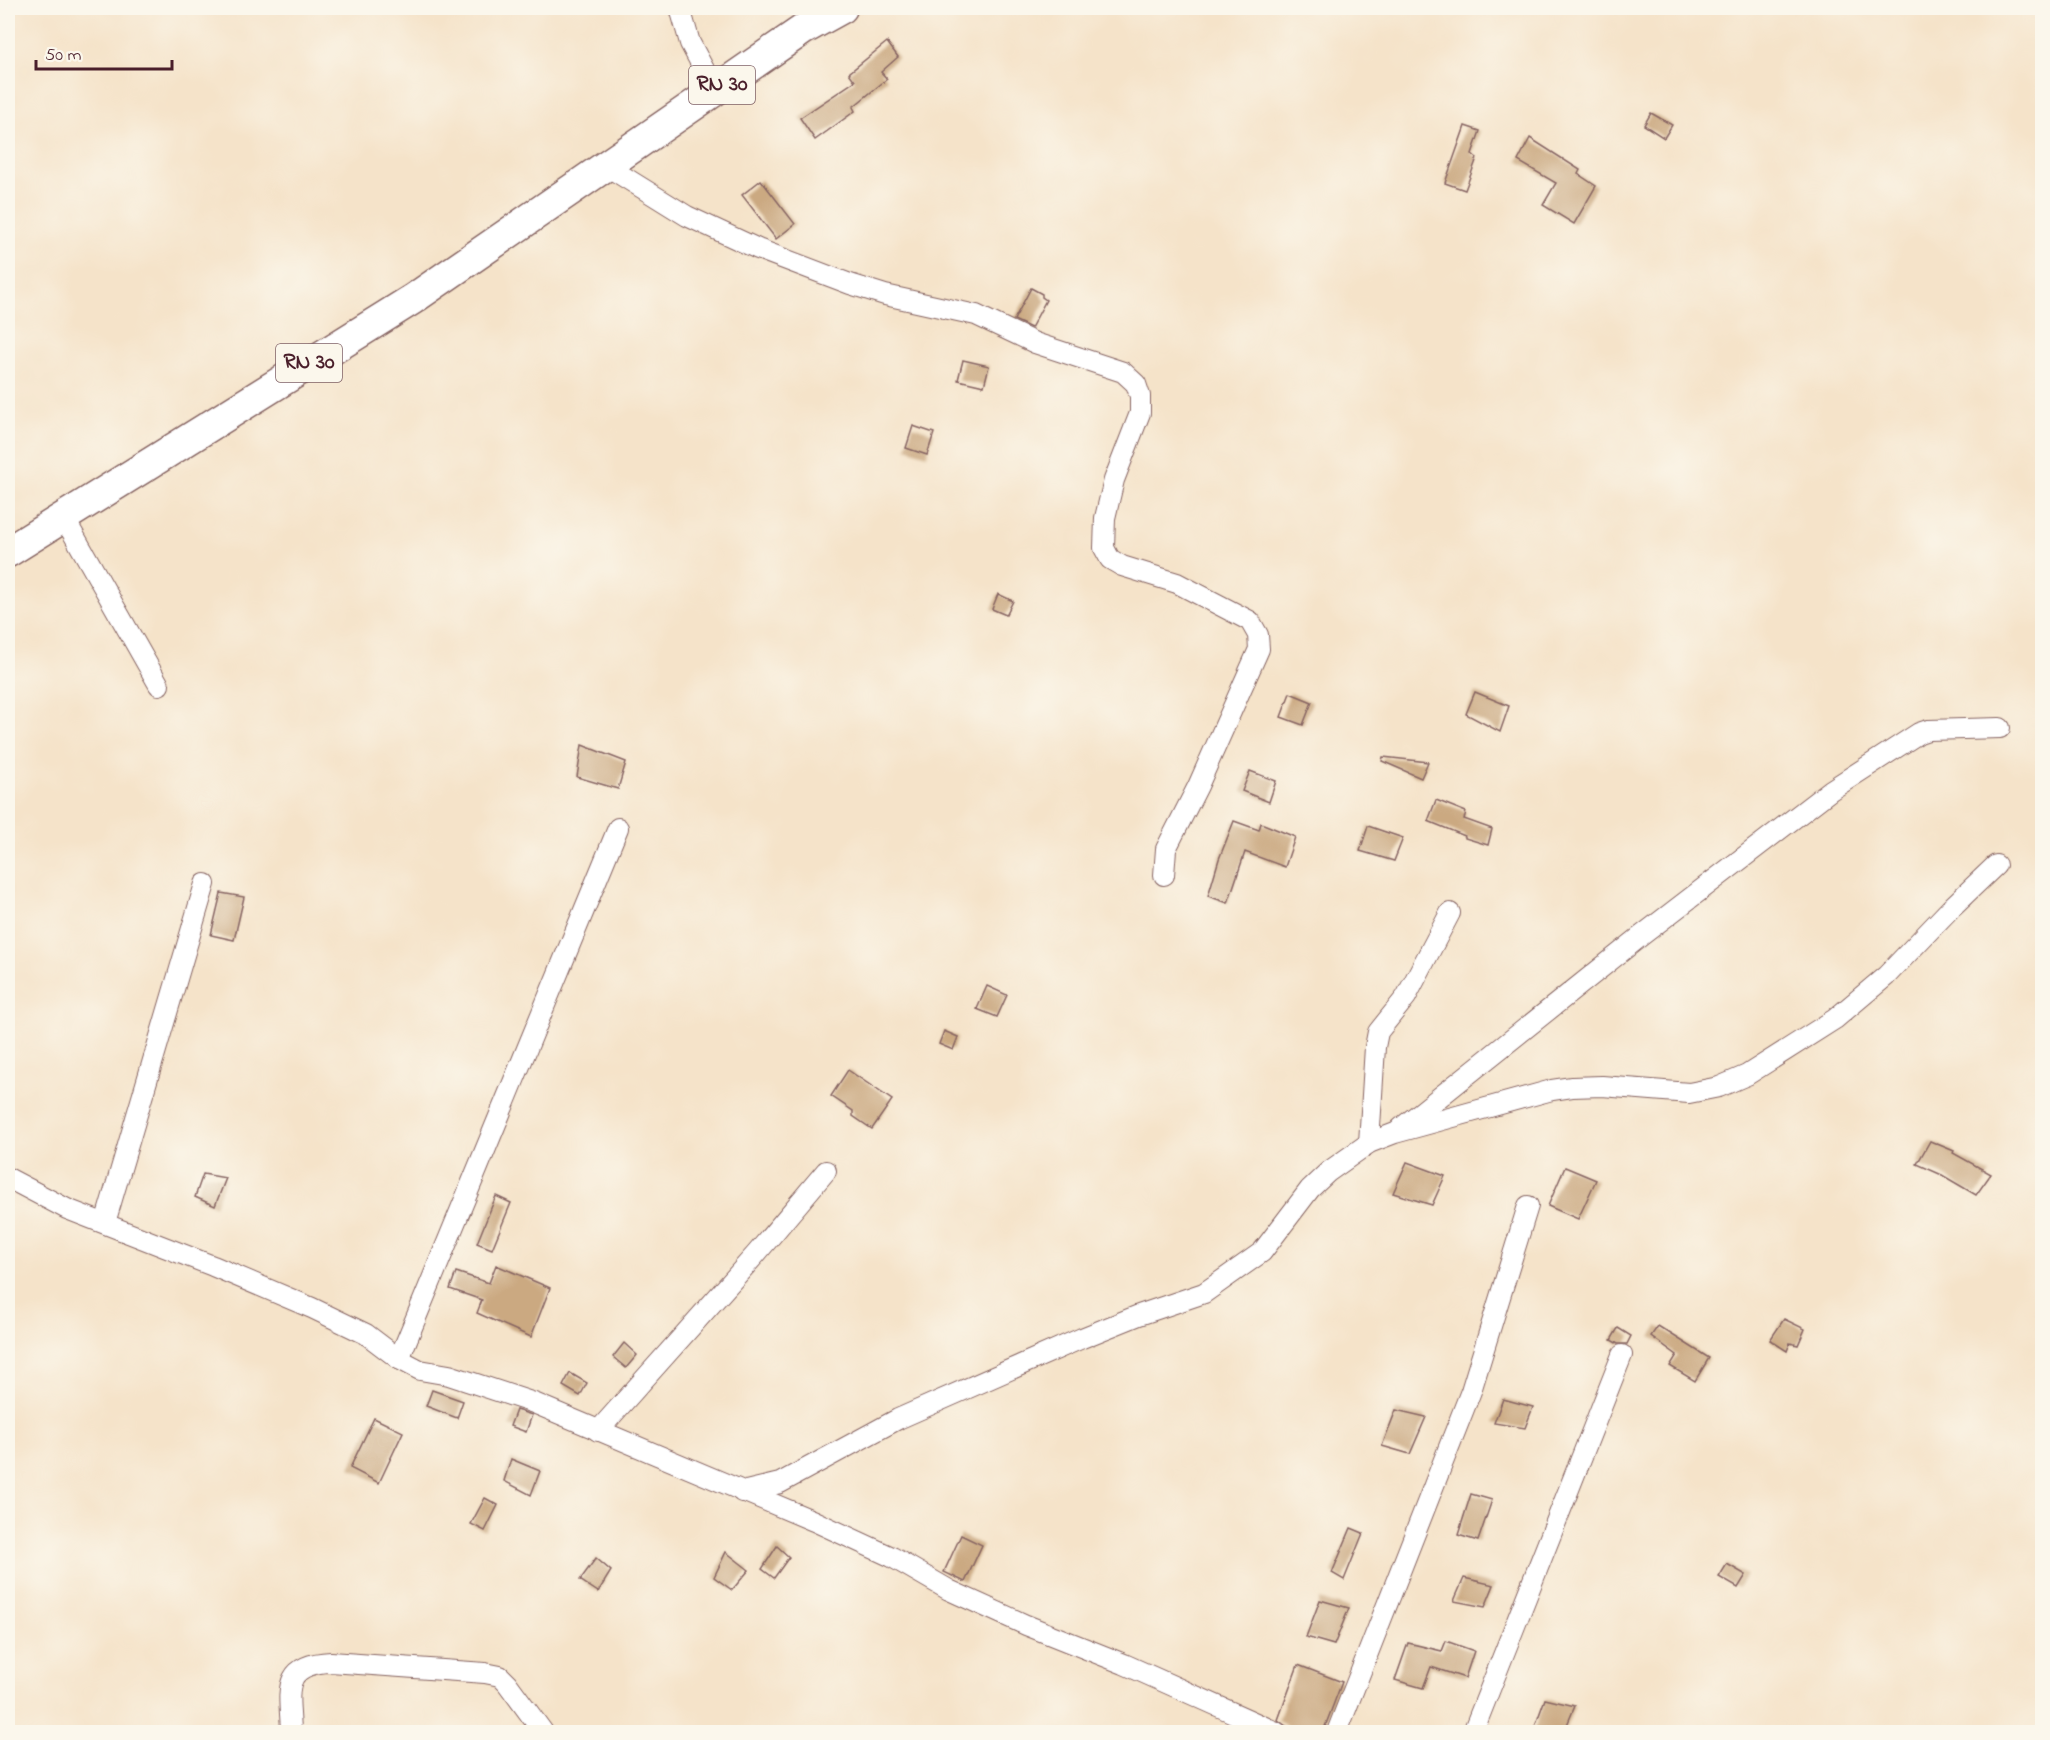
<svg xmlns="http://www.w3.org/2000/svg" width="2050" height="1740" font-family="'Indie Flower',sans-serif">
  <rect width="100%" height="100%" fill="#fbf7ec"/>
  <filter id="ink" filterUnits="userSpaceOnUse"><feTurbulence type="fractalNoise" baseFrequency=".0167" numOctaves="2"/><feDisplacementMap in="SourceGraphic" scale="12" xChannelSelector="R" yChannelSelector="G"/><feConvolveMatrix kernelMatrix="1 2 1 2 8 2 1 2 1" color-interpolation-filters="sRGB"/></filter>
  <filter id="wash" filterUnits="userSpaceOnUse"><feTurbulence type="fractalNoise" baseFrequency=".008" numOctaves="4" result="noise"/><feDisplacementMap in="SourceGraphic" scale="24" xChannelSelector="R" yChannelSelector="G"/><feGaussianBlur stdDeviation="1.35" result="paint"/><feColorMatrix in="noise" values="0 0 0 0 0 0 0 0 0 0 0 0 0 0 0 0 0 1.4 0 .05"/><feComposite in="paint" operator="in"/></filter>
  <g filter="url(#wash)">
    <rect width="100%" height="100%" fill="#f5e3c9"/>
    <g id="blocks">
      <g fill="#cba981">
        <path d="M887,42L898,57L881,72L887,79L853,107L855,111L815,140L800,118L855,81L849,73Z"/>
        <path d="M1651,113L1672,125L1664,138L1644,125Z"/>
        <path d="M1465,126L1480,131L1472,154L1477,158L1465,190L1445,183Z"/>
        <path d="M1530,138L1580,170L1578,174L1596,186L1574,224L1543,205L1556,183L1518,161Z"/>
        <path d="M761,180L795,224L776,239L742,195Z"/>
        <path d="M1031,288L1042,294V297L1046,300L1031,328L1014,320Z"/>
        <path d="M963,360L989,366L984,386L958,380Z"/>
        <path d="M913,426L934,433L927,455L906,448Z"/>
        <path d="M998,594L1013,601L1006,615L992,609Z"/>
        <path d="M1475,692L1509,706L1500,732L1466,714Z"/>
        <path d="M1290,693L1312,702L1303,725L1281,717Z"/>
        <path d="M582,745L626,762L618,789L577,777Z"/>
        <path d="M1383,757L1428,762L1421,778L1382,761Z"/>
        <path d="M1250,771L1276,781L1269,802L1242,791Z"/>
        <path d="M1436,800L1466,812L1464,819L1492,829L1488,845L1465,838V836L1428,821Z"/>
        <path d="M1234,821L1259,830L1261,823L1295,837L1285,867L1245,852L1228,903L1208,896L1219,859Z"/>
        <path d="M1368,826L1403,838L1394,861L1360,851Z"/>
        <path d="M221,893L244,897L234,940L211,935Z"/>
        <path d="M987,986L1007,995L997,1017L977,1009Z"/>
        <path d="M944,1031L958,1037L953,1050L939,1044Z"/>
        <path d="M848,1070L892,1100L872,1129L853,1116V1111L831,1096Z"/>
        <path d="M1930,1141L1954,1151L1953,1153L1991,1174L1976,1195L1942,1175L1917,1164Z"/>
        <path d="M1407,1162L1445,1176L1432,1205L1393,1193Z"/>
        <path d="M1565,1167L1596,1180L1578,1219L1548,1206Z"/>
        <path d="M203,1174L226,1178L215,1206L195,1197Z"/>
        <path d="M496,1196L511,1203L492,1249L477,1243Z"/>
        <path d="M496,1265L550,1288L531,1337L477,1313L482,1300L450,1289L456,1272L489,1283Z"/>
        <path d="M1784,1319L1805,1329L1798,1345L1790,1343L1787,1351L1770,1340Z"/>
        <path d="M1658,1326L1709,1358L1695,1381L1670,1366L1677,1355L1651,1336Z"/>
        <path d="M1618,1328L1631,1336L1627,1344H1618L1611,1340Z"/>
        <path d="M624,1343L637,1355L626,1368L613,1357Z"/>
        <path d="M570,1373L587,1383L580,1396L563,1386Z"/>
        <path d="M432,1390L463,1401L457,1418L426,1406Z"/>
        <path d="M1503,1399L1533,1407L1525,1428L1494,1423Z"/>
        <path d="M516,1410L532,1415L526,1432L510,1426Z"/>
        <path d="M1396,1410L1426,1417L1410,1454L1382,1446Z"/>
        <path d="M374,1418L403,1432L379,1483L350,1468Z"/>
        <path d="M511,1459L540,1471L531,1495L504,1481Z"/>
        <path d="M1471,1494L1492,1500L1478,1541L1458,1535Z"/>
        <path d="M485,1498L498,1505L485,1531L471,1524Z"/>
        <path d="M1351,1528L1363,1533L1344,1580L1332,1573Z"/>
        <path d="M961,1535L982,1545L965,1582L944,1572Z"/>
        <path d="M777,1546L789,1557L774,1578L762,1569Z"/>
        <path d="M726,1552L749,1570L732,1590L714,1577Z"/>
        <path d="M596,1558L611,1571L598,1592L580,1580Z"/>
        <path d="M1727,1564L1746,1575L1738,1588L1719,1577Z"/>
        <path d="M1464,1578L1494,1585L1485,1607L1454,1601Z"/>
        <path d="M1320,1600L1349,1608L1334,1645L1306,1637Z"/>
        <path d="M1446,1641L1474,1651L1465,1678L1431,1667L1423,1688L1395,1680L1408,1643L1442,1651Z"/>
        <path d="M1298,1665L1342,1682L1323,1732H1301L1286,1726L1278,1720Z"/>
        <path d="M1545,1699L1575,1706L1564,1732H1533Z"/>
      </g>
    </g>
  </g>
  <g filter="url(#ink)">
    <use href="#blocks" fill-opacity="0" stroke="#866462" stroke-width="1.5"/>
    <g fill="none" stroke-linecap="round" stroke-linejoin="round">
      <g stroke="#866462" stroke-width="22">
        <g id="minor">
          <path d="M680,8L690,43L715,90"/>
          <path d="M605,165L687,216L758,249L850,284L885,295L976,315L1035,343L1123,372L1136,384L1140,396V413L1114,480L1105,518L1104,548L1110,559L1122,566L1177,583L1250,621L1258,635L1259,649L1198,786L1166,849L1164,875"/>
          <path d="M63,516L159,685"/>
          <path d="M1401,1128L1641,936L1831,790L1919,733L1928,730L2000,728"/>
          <path d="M1369,1143L1375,1047L1378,1032L1406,997L1450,913"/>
          <path d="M8,1178L67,1209L213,1266L312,1308L366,1334L399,1359L420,1370L449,1375L534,1403L814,1521L892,1557L949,1590L1026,1625L1124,1664L1276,1732"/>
          <path d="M105,1223L205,884"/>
          <path d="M399,1359L618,828"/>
          <path d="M598,1431L756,1254L826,1171"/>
          <path d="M742,1492L780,1483L898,1419L1082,1338L1139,1315L1204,1293L1262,1252L1310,1189L1328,1172L1369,1143L1395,1133L1552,1090L1572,1087L1602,1086L1689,1093L1719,1087L1747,1075L1835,1019L1886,976L1953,906L1996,865"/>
          <path d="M291,1732C290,1694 279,1664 331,1662L485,1673L500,1676L507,1683L543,1732"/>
          <path d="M1337,1732L1471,1391L1528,1206"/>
          <path d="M1473,1732L1622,1355"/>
        </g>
      </g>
      <g stroke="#866462" stroke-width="33">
        <path id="primary" d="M8,552L413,299L804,29L842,8"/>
      </g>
      <use href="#minor" stroke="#fff" stroke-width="20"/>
      <use href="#primary" stroke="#fff" stroke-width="30"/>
    </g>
  </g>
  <g text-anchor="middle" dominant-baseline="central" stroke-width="6" stroke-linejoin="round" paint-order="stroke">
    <g fill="#fbf7ec" stroke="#7f6065" stroke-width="1.5">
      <rect x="689" y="66" width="66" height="38" rx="4.5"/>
      <rect x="276" y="344" width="66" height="38" rx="4.5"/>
    </g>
    <g font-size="22" font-weight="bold" fill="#4a1f2b">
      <text x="722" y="85">RN 30</text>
      <text x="309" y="363">RN 30</text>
    </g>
  </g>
  <rect width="2050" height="1740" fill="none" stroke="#fbf7ec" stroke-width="30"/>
  <path d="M36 60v9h136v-9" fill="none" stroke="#4a1f2b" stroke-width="3"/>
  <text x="45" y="60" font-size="18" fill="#4a1f2b" stroke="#fbf7ec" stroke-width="4.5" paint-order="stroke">50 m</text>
</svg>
